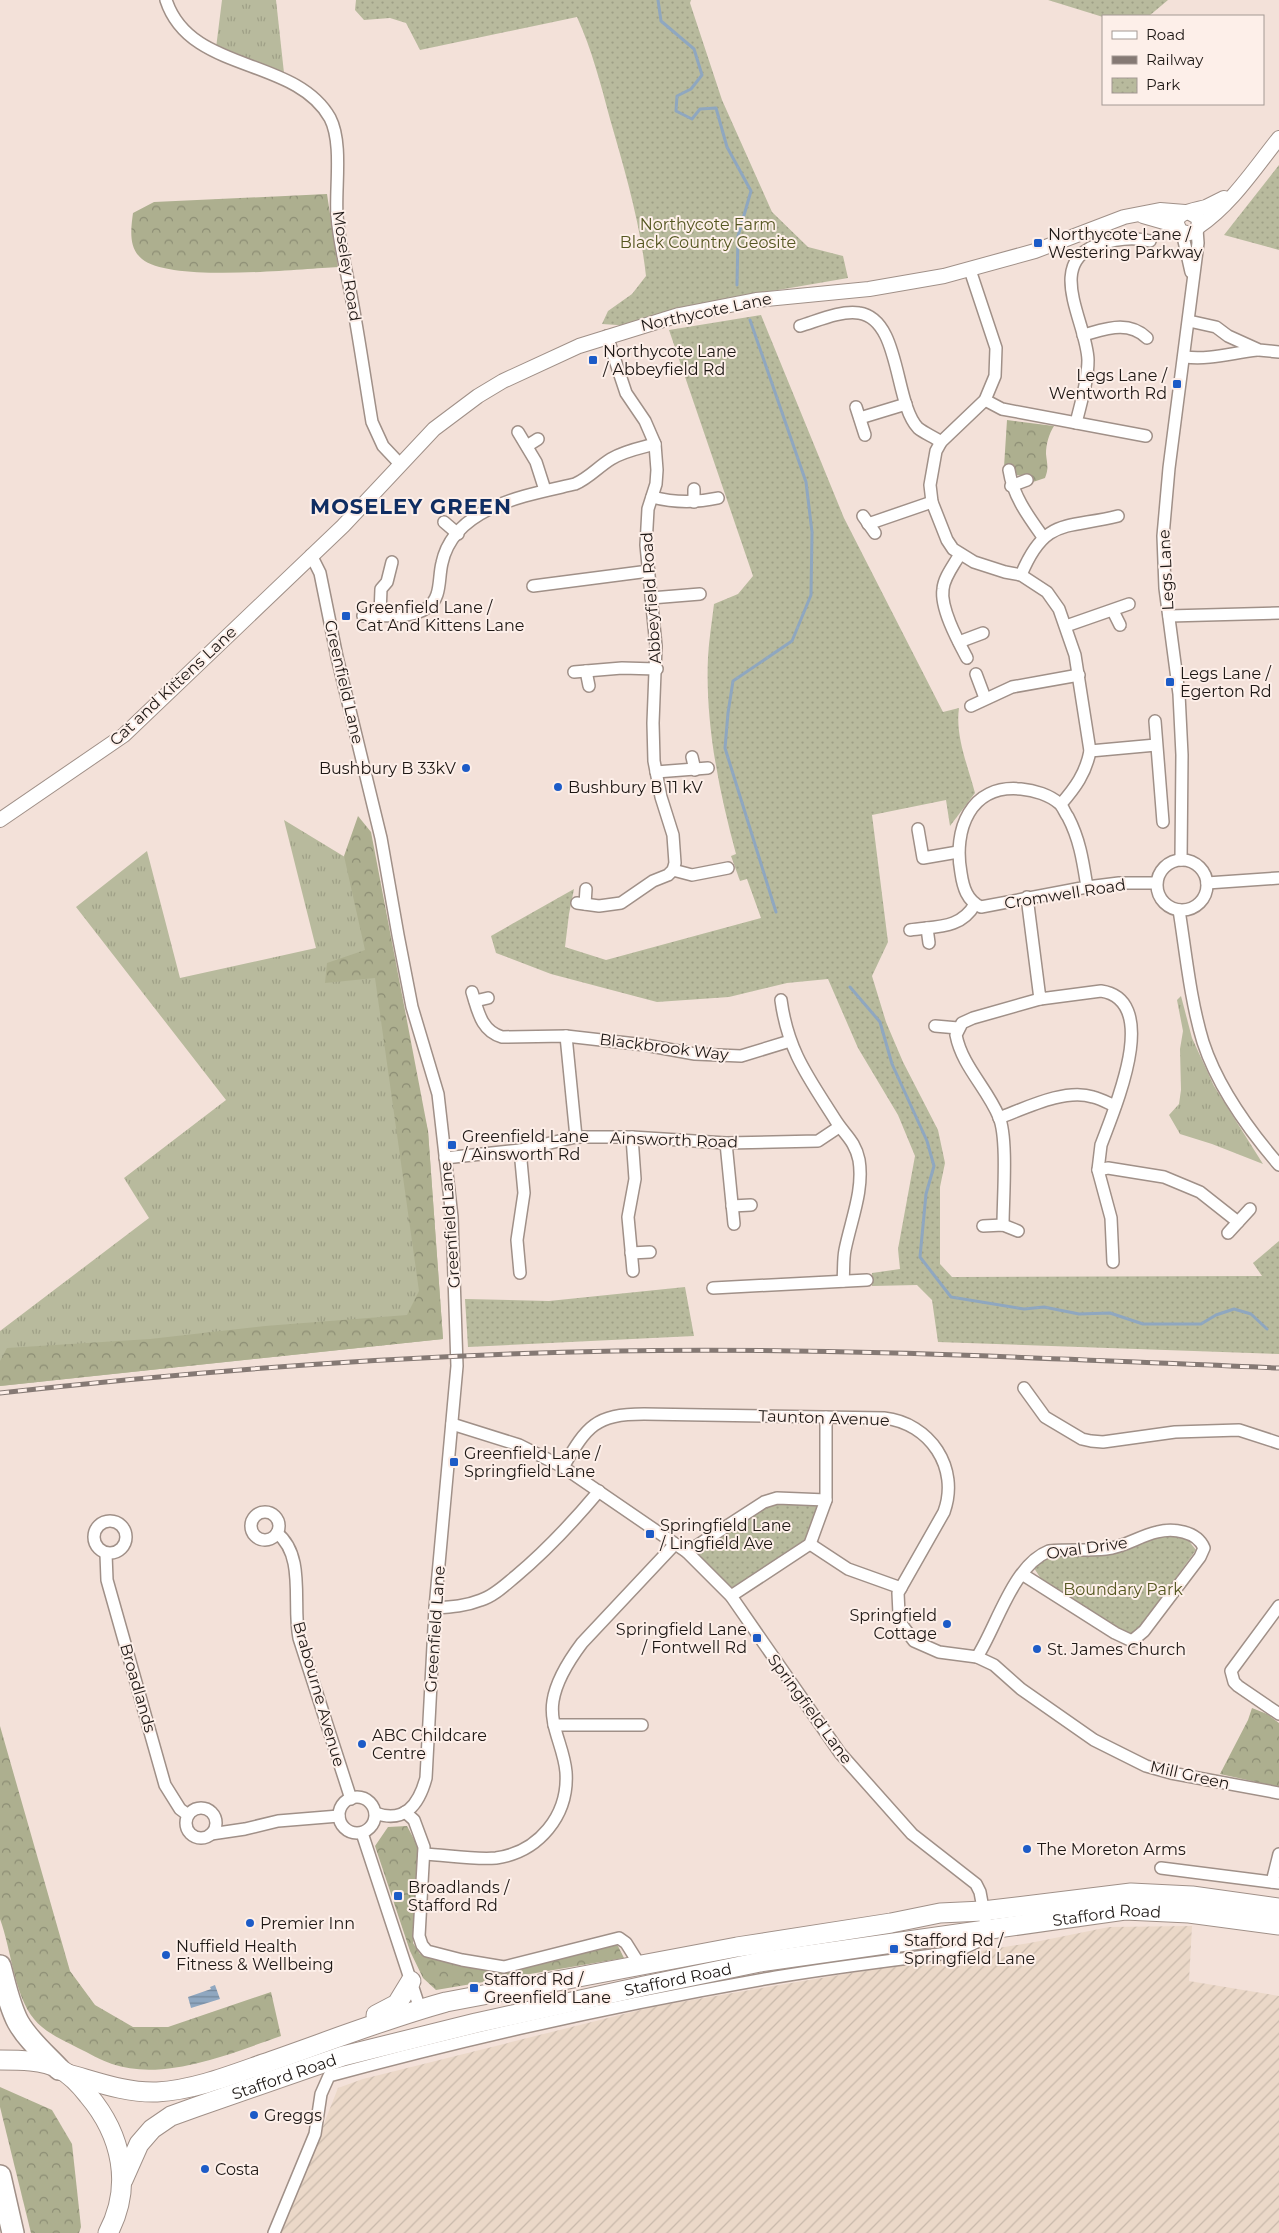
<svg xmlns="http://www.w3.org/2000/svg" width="1279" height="2233" font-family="Montserrat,sans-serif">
  <defs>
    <pattern id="industrial-furrows" width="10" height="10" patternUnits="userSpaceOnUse" patternTransform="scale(1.25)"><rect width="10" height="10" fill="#ebd8c8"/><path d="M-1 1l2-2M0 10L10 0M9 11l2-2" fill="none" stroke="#c9b9ab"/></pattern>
    <pattern id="grass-tufts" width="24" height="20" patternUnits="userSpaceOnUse" patternTransform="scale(1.25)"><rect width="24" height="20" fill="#b8ba9d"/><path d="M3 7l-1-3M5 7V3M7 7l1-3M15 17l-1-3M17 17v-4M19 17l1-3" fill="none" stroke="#9e9f86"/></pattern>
    <pattern id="forest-crowns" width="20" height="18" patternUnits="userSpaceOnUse" patternTransform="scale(1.25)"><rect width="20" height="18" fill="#adaf8f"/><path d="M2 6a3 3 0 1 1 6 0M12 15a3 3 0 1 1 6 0" fill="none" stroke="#8c8d74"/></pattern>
    <pattern id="park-dots" width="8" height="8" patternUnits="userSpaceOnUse" patternTransform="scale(1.25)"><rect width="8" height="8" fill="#b8ba9d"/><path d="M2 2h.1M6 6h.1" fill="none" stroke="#9e9f86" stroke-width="1.8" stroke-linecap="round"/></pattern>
    <pattern id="water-rules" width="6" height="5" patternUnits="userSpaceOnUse" patternTransform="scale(1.25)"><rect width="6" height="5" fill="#8fa7c0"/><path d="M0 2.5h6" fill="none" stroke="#74879b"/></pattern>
  </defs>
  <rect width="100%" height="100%" fill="#f3e1d9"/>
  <path fill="url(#industrial-furrows)" d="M1192,1926L1189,1981L1279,1996V2233H281L338,2088L363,2079L656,2006L1035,1942L1109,1927Z"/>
  <g fill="url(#grass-tufts)">
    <path d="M222,0H276L284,73L216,48Z"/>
    <path d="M284,820L363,868L428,1131L443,1339L0,1386V1331L149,1218L124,1178L226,1100L76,907L147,851L180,978L316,948Z"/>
    <path d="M1181,996L1192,1038L1214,1086L1263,1164L1212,1144L1180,1134L1169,1115L1179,1104L1181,1090L1180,1049L1183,1031L1177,1000Z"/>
  </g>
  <g fill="url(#forest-crowns)">
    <path d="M327,194L338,267C297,269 171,283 142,259C128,248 131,228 133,213L154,202Z"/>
    <path d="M1007,420L1054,426C1049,434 1046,444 1046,454C1047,464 1049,468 1045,478L1027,484L1025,476L1015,475L1012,464L1004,467Z"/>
    <path d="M358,816L371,832L428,1131L443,1339L0,1386V1361L7,1348L150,1339L265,1326L407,1315L419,1291L375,978L325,983L327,963L365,950L344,856Z"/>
    <path d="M1252,1708L1267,1714L1279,1723V1787L1220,1774L1248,1720Z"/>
    <path d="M0,1726L70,1971L95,2005L133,2027H168L271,1992L281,2036C232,2053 164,2082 112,2064C100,2060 89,2053 78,2048C63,2040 44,2032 34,2019C14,1995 11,1948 0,1919Z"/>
    <path d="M407,1826L422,1854L413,1943L420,1954L497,1970L611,1942L618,1946L624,1958L436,1990L423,1978L410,1951L375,1846L388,1827Z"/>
    <path d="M0,2087L52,2110L72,2144L81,2227L79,2233H31L0,2107Z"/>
  </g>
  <g fill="url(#park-dots)">
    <path d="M356,0H691L690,3L722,100L772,212L808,247L843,256L848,278L715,301L632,326L602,324L608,311L632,294L646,276C640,222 625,171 610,119C601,85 592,50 577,17L420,50L406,23L390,18L364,20L355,10Z"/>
    <path d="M1048,0H1168L1149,16L1103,17Z"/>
    <path d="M1279,165V250L1224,235Z"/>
    <path d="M761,315L844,518L943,712L959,708C955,736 968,766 975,793L950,826L946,800L872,815L888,942L872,976L886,1022L903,1062L938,1130L945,1163L940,1187V1264L952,1277L1262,1276L1253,1263L1279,1241V1354L938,1342L932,1300L917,1285L872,1286V1273L900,1269L898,1249L915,1156L898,1115L858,1048L828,979L787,983L729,997L657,1002L551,974L496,953L491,936L574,889L569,914L565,947L606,960L761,918L747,879L740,881L731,856L736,854C719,791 705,723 708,657C709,639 712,621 714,604L738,594L753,576L669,330Z"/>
    <path d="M685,1287L694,1336L468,1347L465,1299L549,1301Z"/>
    <path d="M776,1501L821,1503L807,1543L733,1589L693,1549Z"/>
    <path d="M1172,1535L1188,1540L1196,1550L1139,1629L1132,1634L1120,1631L1041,1579L1034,1568L1040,1560L1050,1555L1119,1553L1156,1537Z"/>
  </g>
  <path fill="url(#water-rules)" d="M215,1985L220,1999L191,2008L188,1997L211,1989L210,1987Z"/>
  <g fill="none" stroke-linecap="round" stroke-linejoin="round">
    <g stroke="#8fa7c0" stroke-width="3">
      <path d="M658,0L661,21L694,49L702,75L691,89L677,96L676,111L692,119L700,109L716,108L727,147L751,191L738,236L737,285"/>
      <path d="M750,320L806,482L812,532L811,595L792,641L733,681L728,713L725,748L776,912"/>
      <path d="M850,987L880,1022L892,1064L927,1141L934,1166L926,1194L920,1257L951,1297L1024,1309L1044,1307L1079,1314L1110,1313L1143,1324H1201L1216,1315L1234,1309L1251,1314L1267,1329"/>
    </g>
    <g stroke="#a09088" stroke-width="14">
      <g id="minor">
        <path d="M166,0C190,74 295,56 330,118C343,143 335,188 337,216C339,242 346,269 351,295C359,337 365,380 372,422L383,446L400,464"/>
        <path d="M1182,232L1191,272"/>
        <path d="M970,270L996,348L995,376L985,400L941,442L936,451L930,485L932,502L947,540L953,549L974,562L1005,572L1021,575L1047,592L1059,609L1075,655L1090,751C1086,773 1075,788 1061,804"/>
        <path d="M1189,321L1216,327L1228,336L1259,350L1279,352"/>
        <path d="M800,326C817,321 841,310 859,313C901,319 894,403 918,428C924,433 934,437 941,442"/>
        <path d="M1083,335C1106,329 1128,320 1147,338"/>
        <path d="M1185,357C1210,360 1231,353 1257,350"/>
        <path d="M985,400L1002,409L1146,436"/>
        <path d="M856,407L865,435"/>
        <path d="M860,418L906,404"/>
        <path d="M1076,423C1081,402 1088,381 1088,360C1087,323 1045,264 1097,245C1115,239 1132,236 1150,241"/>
        <path d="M518,432L536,462L545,490"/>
        <path d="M527,446L538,439"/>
        <path d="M1009,470C1013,496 1028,516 1043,537"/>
        <path d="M1011,486L1027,480"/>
        <path d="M694,489V502"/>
        <path d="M652,497C675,503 695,503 718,498"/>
        <path d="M863,516L875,533"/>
        <path d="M444,522L458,534"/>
        <path d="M868,524L932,502"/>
        <path d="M960,554C954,565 944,577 943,589C940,608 958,641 967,658"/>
        <path d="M311,555L320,573L337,657L381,838L398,935L412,1007L438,1094L452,1217L457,1366L435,1608L426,1778C419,1804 405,1824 375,1813"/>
        <path d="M1021,575C1045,517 1066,529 1118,516"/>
        <path d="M533,586L649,571"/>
        <path d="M651,598L700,594"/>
        <path d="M1113,611L1120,625"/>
        <path d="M380,614L381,589L387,582L392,562"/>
        <path d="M363,616C383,614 409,620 427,608C442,598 438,579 442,563C454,506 528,495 575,484C589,478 598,467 611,459C624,451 640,448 655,444"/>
        <path d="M1169,616L1279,613"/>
        <path d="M1066,626L1129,604"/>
        <path d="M959,642L983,633"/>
        <path d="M586,671L589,686"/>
        <path d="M574,672L622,668L657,669"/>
        <path d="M976,674L985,698"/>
        <path d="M971,706L1012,687L1079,675"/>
        <path d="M1155,721L1163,822"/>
        <path d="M1090,751L1156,745"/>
        <path d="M692,757L695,770"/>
        <path d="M656,772L708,768"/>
        <path d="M918,829L923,858L958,852"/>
        <circle cx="1182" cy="885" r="25"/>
        <path d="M1181,860L1182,755L1179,694L1165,588L1163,536L1169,468L1198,243L1197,229"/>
        <path d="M673,870L692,875L728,868"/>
        <path d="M1207,883L1279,878"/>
        <path d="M1087,887C1083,862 1080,840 1068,817C1065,813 1063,807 1060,804C1050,795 1034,790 1021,789C970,784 953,830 961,873C963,887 967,901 981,907L1087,887L1119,883H1156"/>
        <path d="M1027,897L1040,999L1101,991C1163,1000 1113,1112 1101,1145L1098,1170L1111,1218L1113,1262"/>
        <path d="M577,903L599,906L621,903L653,881L668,875L673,870L675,863L673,835L661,797L654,761L653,723L656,646L646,545L648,509L656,484L657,470L655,444L645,421L626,393L607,336"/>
        <path d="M585,904L586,889"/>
        <path d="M1179,910C1186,954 1190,999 1203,1042C1218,1088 1248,1129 1279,1165"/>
        <path d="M927,928L929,943"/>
        <path d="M910,930C937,926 961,929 975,904"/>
        <path d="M472,992C478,1011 481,1031 502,1037L566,1036L645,1045L695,1054L741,1056L790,1041"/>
        <path d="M781,1000C788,1052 809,1078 836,1121C845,1135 855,1141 859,1160C864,1190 851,1220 845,1250C843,1260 844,1271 843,1281"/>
        <path d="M475,1001L488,998"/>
        <path d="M935,1026L958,1028"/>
        <path d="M566,1036L576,1137"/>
        <path d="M999,1118C1026,1108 1065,1088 1093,1097C1101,1099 1108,1103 1115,1106"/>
        <path d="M632,1137L635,1179L628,1217L633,1271"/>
        <path d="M726,1143L734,1224"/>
        <path d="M520,1150L524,1193L517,1240L520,1273"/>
        <path d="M445,1158L520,1150L576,1137H632L726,1143L818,1141L839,1127"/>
        <path d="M1098,1170L1108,1168L1164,1177L1200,1192L1238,1222"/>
        <path d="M732,1206L751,1205"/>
        <path d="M1003,1225C1003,1199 1008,1138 999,1117C987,1088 962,1066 956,1035L962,1023L973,1018L1040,999"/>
        <path d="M983,1226L1003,1225L1018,1231"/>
        <path d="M1228,1233L1250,1209"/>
        <path d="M631,1253L650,1252"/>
        <path d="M713,1288L867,1280"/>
        <path d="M1024,1388L1045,1417L1082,1439L1091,1441L1103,1442L1175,1432L1239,1430L1279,1443"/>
        <path d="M563,1467C587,1427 594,1414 644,1414L884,1418C930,1423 960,1468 944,1512L898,1593L899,1614L902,1625L914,1641L939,1652L977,1657L994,1665L1021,1689L1094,1740L1146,1766L1171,1773L1279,1793"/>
        <circle cx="265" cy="1526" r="14"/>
        <circle cx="110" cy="1537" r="16"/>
        <path d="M277,1533C306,1556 292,1605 299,1638L351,1799"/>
        <path d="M810,1544L848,1569L901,1588"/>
        <path d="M687,1552L764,1502L777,1498L826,1500"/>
        <path d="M106,1554L107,1580L165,1785L180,1809L188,1815"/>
        <path d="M731,1596L810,1544L826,1500V1417"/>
        <path d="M1279,1606L1231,1671L1234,1682L1238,1686L1279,1714"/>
        <path d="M435,1608C452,1607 466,1606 481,1600C494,1596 505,1585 516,1576C547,1550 573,1522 599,1491"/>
        <path d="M977,1657C997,1626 1013,1565 1049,1551C1068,1549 1087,1551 1106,1549C1125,1547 1139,1536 1157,1532C1173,1528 1197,1531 1204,1548L1200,1557L1144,1631L1132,1641L1115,1633L1022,1574"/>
        <path d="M554,1725H642"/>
        <circle cx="357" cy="1815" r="18"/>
        <circle cx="201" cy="1823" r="15"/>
        <path d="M405,1812L414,1820L424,1847L419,1936L422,1945L427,1951L462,1960L504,1967L619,1938L626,1943L641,1967"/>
        <path d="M362,1833L420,2009"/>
        <path d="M211,1834L245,1829L278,1821L339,1816"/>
        <path d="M424,1854C446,1855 475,1860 496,1858C539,1852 569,1815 566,1772C564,1747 549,1726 553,1701C556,1681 570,1659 582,1643L675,1544"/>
        <path d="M1161,1868L1279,1883"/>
        <path d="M1272,1882L1279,1854"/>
        <path d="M274,2233L315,2134L321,2094L329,2076C476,2036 626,2003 776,1977C835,1967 895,1960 955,1952L979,1941L987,1930L980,1892L976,1884L912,1834L840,1753L731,1596L687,1552L563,1467L519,1445L452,1424"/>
      </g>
    </g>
    <g stroke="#a09088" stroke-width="16">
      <g id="tertiary">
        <path d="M1188,212L1197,217C1201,224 1198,230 1190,233C1186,233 1182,233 1179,229C1169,212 1197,210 1206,207C1212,204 1218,201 1224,198"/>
        <path d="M1143,216L1178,226"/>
        <path d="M1198,227C1231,205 1255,168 1279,138"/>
        <path d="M0,820L124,735L343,526L434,429L478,396L503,381L579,346L679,315L756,300L869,289L944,276L1035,251L1124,217L1160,210L1185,212"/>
      </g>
    </g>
    <g stroke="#a09088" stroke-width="21">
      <g id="trunk">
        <path d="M376,2015L397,2004L411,1981"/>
        <path d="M0,2060C19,2060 43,2060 60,2069C71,2075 81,2086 88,2095C122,2135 133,2186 108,2233"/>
        <path d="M68,2074C97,2082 126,2093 157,2092C193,2090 229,2076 263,2064C324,2043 384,2019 446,2002L737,1947L891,1923L940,1913L983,1911L1131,1893L1192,1896L1279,1908"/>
        <path id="s1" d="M123,2180L139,2144L152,2129L171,2116L196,2107L343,2056L476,2023L644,1986L760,1962L1125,1910L1189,1913L1279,1925"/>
      </g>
    </g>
    <g stroke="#a09088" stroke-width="24">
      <g id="motorway">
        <path d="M0,1966C5,1984 9,2005 18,2022C28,2040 45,2054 59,2069"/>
        <path d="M0,2176L13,2233"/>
      </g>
    </g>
    <use href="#minor" stroke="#fff" stroke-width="11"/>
    <use href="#tertiary" stroke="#fff" stroke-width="14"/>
    <use href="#trunk" stroke="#fff" stroke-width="19"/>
    <use href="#motorway" stroke="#fff" stroke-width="21"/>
    <g stroke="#857974" stroke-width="5">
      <path id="rail" d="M0,1393C205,1370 410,1355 616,1351C837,1347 1058,1359 1279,1368"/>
    </g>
    <use href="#rail" stroke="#fdefe9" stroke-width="3" stroke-dasharray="9" stroke-linecap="butt"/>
  </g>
  <g fill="#1c5bc7" stroke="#fdefe9" stroke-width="2">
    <rect x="1033" y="238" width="10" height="10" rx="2.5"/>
    <rect x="588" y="355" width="10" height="10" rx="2.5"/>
    <rect x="1172" y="379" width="10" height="10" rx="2.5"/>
    <rect x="341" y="611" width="10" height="10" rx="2.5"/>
    <rect x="1165" y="677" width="10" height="10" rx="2.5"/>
    <circle cx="466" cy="768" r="5"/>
    <circle cx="558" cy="787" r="5"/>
    <rect x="447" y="1140" width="10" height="10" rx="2.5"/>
    <rect x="449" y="1457" width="10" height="10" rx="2.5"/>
    <rect x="645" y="1529" width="10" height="10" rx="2.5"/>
    <circle cx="947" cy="1624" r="5"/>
    <rect x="752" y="1633" width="10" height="10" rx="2.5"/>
    <circle cx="1037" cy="1649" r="5"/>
    <circle cx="362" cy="1744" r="5"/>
    <circle cx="1027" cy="1849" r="5"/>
    <rect x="393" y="1891" width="10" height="10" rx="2.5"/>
    <circle cx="250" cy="1923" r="5"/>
    <rect x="889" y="1944" width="10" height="10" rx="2.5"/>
    <circle cx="166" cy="1955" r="5"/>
    <rect x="469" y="1983" width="10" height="10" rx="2.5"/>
    <circle cx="254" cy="2115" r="5"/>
    <circle cx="205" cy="2169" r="5"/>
  </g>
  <g text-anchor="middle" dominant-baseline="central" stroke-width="4" stroke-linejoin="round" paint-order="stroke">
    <g font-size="16" fill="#555721" stroke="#fdefe9">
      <text x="708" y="224">Northycote Farm<tspan x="708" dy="18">Black Country Geosite</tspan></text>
      <text x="1123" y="1589">Boundary Park</text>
    </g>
    <g font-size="16" fill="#1e1815" stroke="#fdefe9" text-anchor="start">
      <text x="1048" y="234">Northycote Lane /<tspan x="1048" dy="18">Westering Parkway</tspan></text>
      <text x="603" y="351">Northycote Lane<tspan x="603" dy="18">/ Abbeyfield Rd</tspan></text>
      <text x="1167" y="375" text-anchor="end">Legs Lane /<tspan x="1167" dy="18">Wentworth Rd</tspan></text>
      <text x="356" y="607">Greenfield Lane /<tspan x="356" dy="18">Cat And Kittens Lane</tspan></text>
      <text x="1180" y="673">Legs Lane /<tspan x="1180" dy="18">Egerton Rd</tspan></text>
      <text x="456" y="768" text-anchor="end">Bushbury B 33kV</text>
      <text x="568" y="787">Bushbury B 11 kV</text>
      <text x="462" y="1136">Greenfield Lane<tspan x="462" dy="18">/ Ainsworth Rd</tspan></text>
      <text x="464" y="1453">Greenfield Lane /<tspan x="464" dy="18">Springfield Lane</tspan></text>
      <text x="660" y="1525">Springfield Lane<tspan x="660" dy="18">/ Lingfield Ave</tspan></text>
      <text x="937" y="1615" text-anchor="end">Springfield<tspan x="937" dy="18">Cottage</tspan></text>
      <text x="747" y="1629" text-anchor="end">Springfield Lane<tspan x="747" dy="18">/ Fontwell Rd</tspan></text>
      <text x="1047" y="1649">St. James Church</text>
      <text x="372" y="1735">ABC Childcare<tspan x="372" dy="18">Centre</tspan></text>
      <text x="1037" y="1849">The Moreton Arms</text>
      <text x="408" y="1887">Broadlands /<tspan x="408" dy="18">Stafford Rd</tspan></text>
      <text x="260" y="1923">Premier Inn</text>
      <text x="904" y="1940">Stafford Rd /<tspan x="904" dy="18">Springfield Lane</tspan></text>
      <text x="176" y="1946">Nuffield Health<tspan x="176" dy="18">Fitness &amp; Wellbeing</tspan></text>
      <text x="484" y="1979">Stafford Rd /<tspan x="484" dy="18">Greenfield Lane</tspan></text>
      <text x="264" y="2115">Greggs</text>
      <text x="215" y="2169">Costa</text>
    </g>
    <g font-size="16" fill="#1e1815" stroke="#fdefe9">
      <text transform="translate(347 266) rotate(81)">Moseley Road</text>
      <text transform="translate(706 312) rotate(-12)">Northycote Lane</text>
      <text transform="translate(1166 570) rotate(-93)">Legs Lane</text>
      <text transform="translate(651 598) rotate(-94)">Abbeyfield Road</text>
      <text transform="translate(344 682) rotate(77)">Greenfield Lane</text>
      <text transform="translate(173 686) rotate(-43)">Cat and Kittens Lane</text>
      <text transform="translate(1065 894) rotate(-9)">Cromwell Road</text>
      <text transform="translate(664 1047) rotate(7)">Blackbrook Way</text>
      <text transform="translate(674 1140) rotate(2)">Ainsworth Road</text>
      <text transform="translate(450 1225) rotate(-94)">Greenfield Lane</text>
      <text transform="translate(824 1418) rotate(2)">Taunton Avenue</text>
      <text transform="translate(1087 1548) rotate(-8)">Oval Drive</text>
      <text transform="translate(435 1629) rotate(-86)">Greenfield Lane</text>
      <text transform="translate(138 1688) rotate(74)">Broadlands</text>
      <text transform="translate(319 1694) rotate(74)">Brabourne Avenue</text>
      <text transform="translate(810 1709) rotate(54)">Springfield Lane</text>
      <text transform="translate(1190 1775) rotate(13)">Mill Green</text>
      <text stroke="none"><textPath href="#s1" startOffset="1042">Stafford Road</textPath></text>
      <text stroke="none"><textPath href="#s1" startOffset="608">Stafford Road</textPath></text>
      <text stroke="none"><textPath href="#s1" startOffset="202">Stafford Road</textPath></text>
    </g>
    <g font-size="21" font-weight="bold" letter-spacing="1" fill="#0f2d62" stroke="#fdefe9">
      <text x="411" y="506">MOSELEY GREEN</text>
    </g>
  </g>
  <rect x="1102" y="15" width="162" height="90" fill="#fdefe9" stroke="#a49994"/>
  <rect x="1112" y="31" width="25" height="8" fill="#ffffff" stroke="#a49994"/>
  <text x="1146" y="40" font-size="15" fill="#1e1815">Road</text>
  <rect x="1112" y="56" width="25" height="8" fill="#857974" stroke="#a49994"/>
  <text x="1146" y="65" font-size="15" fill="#1e1815">Railway</text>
  <rect x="1112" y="78" width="25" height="15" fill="url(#park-dots)" stroke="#a49994"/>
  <text x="1146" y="90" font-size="15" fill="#1e1815">Park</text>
</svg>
